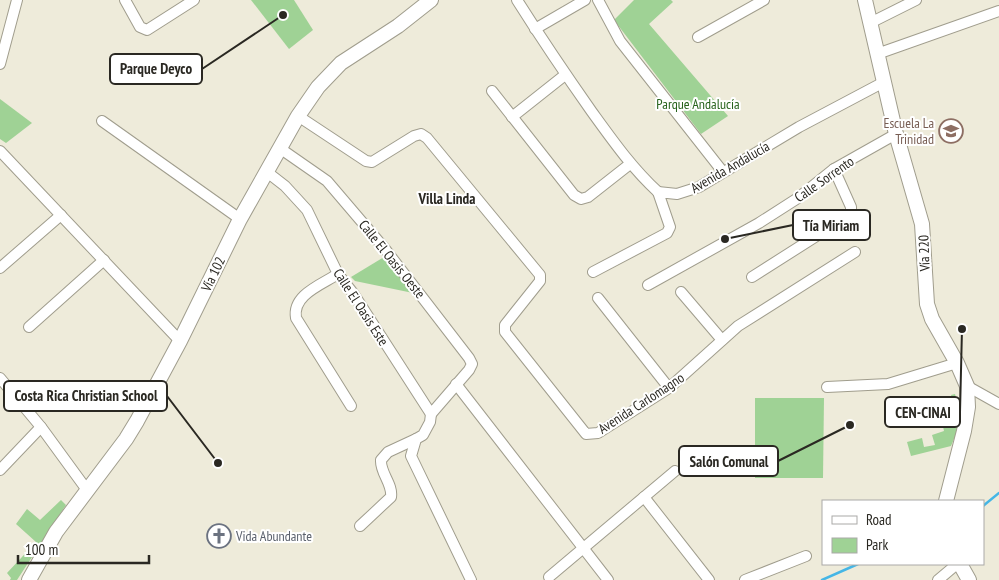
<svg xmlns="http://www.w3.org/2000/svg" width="999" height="580" font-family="'PT Sans Narrow',sans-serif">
  <rect width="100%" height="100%" fill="#eeebda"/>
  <g fill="#9fd295">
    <path d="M251,0H294L313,30L289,49Z"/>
    <path d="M634,0H671L673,2L649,24L728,116L701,134L614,20Z"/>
    <path d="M0,99L32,123L6,143L0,139Z"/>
    <path d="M384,257L413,293L355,281L351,277Z"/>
    <path d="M955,394L962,420L951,446L911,456L907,442L922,438L924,447L935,445L932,435L944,431L942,422L957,416L951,395Z"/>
    <path d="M755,398H824L823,478H755Z"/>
    <path d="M61,500L66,505L17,580H10L11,578L7,573L36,542L16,524L27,509L40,520Z"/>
  </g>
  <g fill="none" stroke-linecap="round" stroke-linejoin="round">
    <g stroke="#45b6e6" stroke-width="2.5">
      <path d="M983,506L999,493"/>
      <path d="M822,580L858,564"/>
    </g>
    <g stroke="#a09d8d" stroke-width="12">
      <g id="street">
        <path d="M125,0L140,27L147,30L194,0"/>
        <path d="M517,0C541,38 566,75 592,112C613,141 632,168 658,192"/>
        <path d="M598,0L620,41L723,172"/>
        <path d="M870,23L916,0"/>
        <path d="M535,29L585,0"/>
        <path d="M698,37L764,0"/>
        <path d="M877,54L999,11"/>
        <path d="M0,64L17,0"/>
        <path d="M492,91L574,195L581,199L588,197L630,164"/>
        <path d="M298,116L366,161L372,162L414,136L421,134L427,138L540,275V281L505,325V332L586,434L598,433L669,388L738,326L855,252"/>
        <path d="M512,117L565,75"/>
        <path d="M102,121L240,219"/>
        <path d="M0,151L180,341"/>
        <path d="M267,172L285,186L307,210L338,274L353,293L431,414L469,370L472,364L469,358L385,249L327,181L281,149"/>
        <path d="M0,268L61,215"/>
        <path d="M593,272L667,233L670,227L658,192L677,194L699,187L799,127L884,82"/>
        <path d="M338,274C321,285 292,295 296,318L351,406"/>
        <path d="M752,277L851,214V207L834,169"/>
        <path d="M648,285L759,223L798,198L834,169L896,134"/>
        <path d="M681,292L722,340"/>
        <path d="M598,298L669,388"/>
        <path d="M29,327L104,260"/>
        <path d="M0,378L41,427L87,490"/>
        <path d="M456,384L608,580"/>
        <path d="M967,386L999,404"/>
        <path d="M827,387L888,384L957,363"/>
        <path d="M431,414L430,422L423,435L416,439L411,456L471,580"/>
        <path d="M0,470L41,427"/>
        <path d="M644,497L709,580"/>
        <path d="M360,526L391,497C393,484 380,473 381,460L388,452L416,439"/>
        <path d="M549,577L675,471"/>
        <path d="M745,580L806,556"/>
        <path d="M938,580L957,564"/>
      </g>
    </g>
    <g stroke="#a09d8d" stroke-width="16">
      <g id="secondary">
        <path d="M865,0L896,134L922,224L927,304L932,319L957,363L967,386L968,407L964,431L946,501"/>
        <path d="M960,564L969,580"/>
        <path d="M29,580L56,532L126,439L137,421L180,341L240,219L298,116L318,87L341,63L398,26L431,0"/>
      </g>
    </g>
    <use href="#street" stroke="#fff" stroke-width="10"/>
    <use href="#secondary" stroke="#fff" stroke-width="14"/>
  </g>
  <defs>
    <g id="school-ring" transform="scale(1.25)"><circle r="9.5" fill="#fff" stroke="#8d6e63" stroke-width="1.5"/><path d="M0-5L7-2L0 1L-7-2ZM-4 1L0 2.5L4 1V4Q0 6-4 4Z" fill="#8d6e63"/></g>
    <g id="church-ring" transform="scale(1.25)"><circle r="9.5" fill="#fff" stroke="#6b7280" stroke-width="1.5"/><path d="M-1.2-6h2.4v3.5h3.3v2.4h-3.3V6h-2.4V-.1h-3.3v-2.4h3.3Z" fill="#6b7280"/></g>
  </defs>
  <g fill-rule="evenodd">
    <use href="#school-ring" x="951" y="131"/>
    <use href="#church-ring" x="219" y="536"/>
  </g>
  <g text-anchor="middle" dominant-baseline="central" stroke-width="4" stroke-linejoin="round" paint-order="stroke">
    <g font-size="14" fill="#26621b" stroke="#fff">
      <text x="698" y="104">Parque Andalucía</text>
    </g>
    <g font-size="14" fill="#785e54" stroke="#fff" text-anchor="end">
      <text x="934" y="123">Escuela La<tspan x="934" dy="16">Trinidad</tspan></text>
    </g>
    <g font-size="14" fill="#2a2822" stroke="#fff">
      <text transform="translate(730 167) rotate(-30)">Avenida Andalucía</text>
      <text transform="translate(824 179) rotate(-35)">Calle Sorrento</text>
      <text transform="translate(924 253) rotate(-92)">Vía 220</text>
      <text transform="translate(392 259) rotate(51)">Calle El Oasis Oeste</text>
      <text transform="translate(213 274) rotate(-64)">Vía 102</text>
      <text transform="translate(361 307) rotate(57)">Calle El Oasis Este</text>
      <text transform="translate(641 403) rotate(-33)">Avenida Carlomagno</text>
    </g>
    <g font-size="14" fill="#5b616d" stroke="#fff" text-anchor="start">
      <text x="236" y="536">Vida Abundante</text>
    </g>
    <g font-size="15" font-weight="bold" fill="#2a2822" stroke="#fff">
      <text x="447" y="198">Villa Linda</text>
    </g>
  </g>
  <path fill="none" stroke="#2a2822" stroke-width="2" d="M283 15L202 69M725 239L793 225M218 463L167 396M962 329L960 412M850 425L778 461"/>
  <g fill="#2a2822" stroke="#fff" stroke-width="2">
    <circle cx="283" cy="15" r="5"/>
    <circle cx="725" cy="239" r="5"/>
    <circle cx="218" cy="463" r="5"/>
    <circle cx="962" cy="329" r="5"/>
    <circle cx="850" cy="425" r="5"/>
  </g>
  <g fill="#fff" stroke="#2a2822" stroke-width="2">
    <rect x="110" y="54" width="92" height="30" rx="5"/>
    <rect x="793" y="210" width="77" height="30" rx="5"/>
    <rect x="4" y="381" width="163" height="30" rx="5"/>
    <rect x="885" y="397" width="75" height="30" rx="5"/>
    <rect x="679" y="446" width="99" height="30" rx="5"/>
  </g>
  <g font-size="15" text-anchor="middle" font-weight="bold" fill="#2a2822">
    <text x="156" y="74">Parque Deyco</text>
    <text x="831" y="231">Tía Miriam</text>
    <text x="86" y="401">Costa Rica Christian School</text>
    <text x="923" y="418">CEN-CINAI</text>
    <text x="729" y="467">Salón Comunal</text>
  </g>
  <rect x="822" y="500" width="162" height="65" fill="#ffffff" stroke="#aaa9a7"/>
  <rect x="832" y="516" width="25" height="8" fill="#ffffff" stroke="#aaa9a7"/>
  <text x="866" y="525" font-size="15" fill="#2a2822">Road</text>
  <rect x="832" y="538" width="25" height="15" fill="#9fd295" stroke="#aaa9a7"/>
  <text x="866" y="550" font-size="15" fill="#2a2822">Park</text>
  <path d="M18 555v8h131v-8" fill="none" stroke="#2a2822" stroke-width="2.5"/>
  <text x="25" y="555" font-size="15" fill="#2a2822" stroke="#ffffff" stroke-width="4" paint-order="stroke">100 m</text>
</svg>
